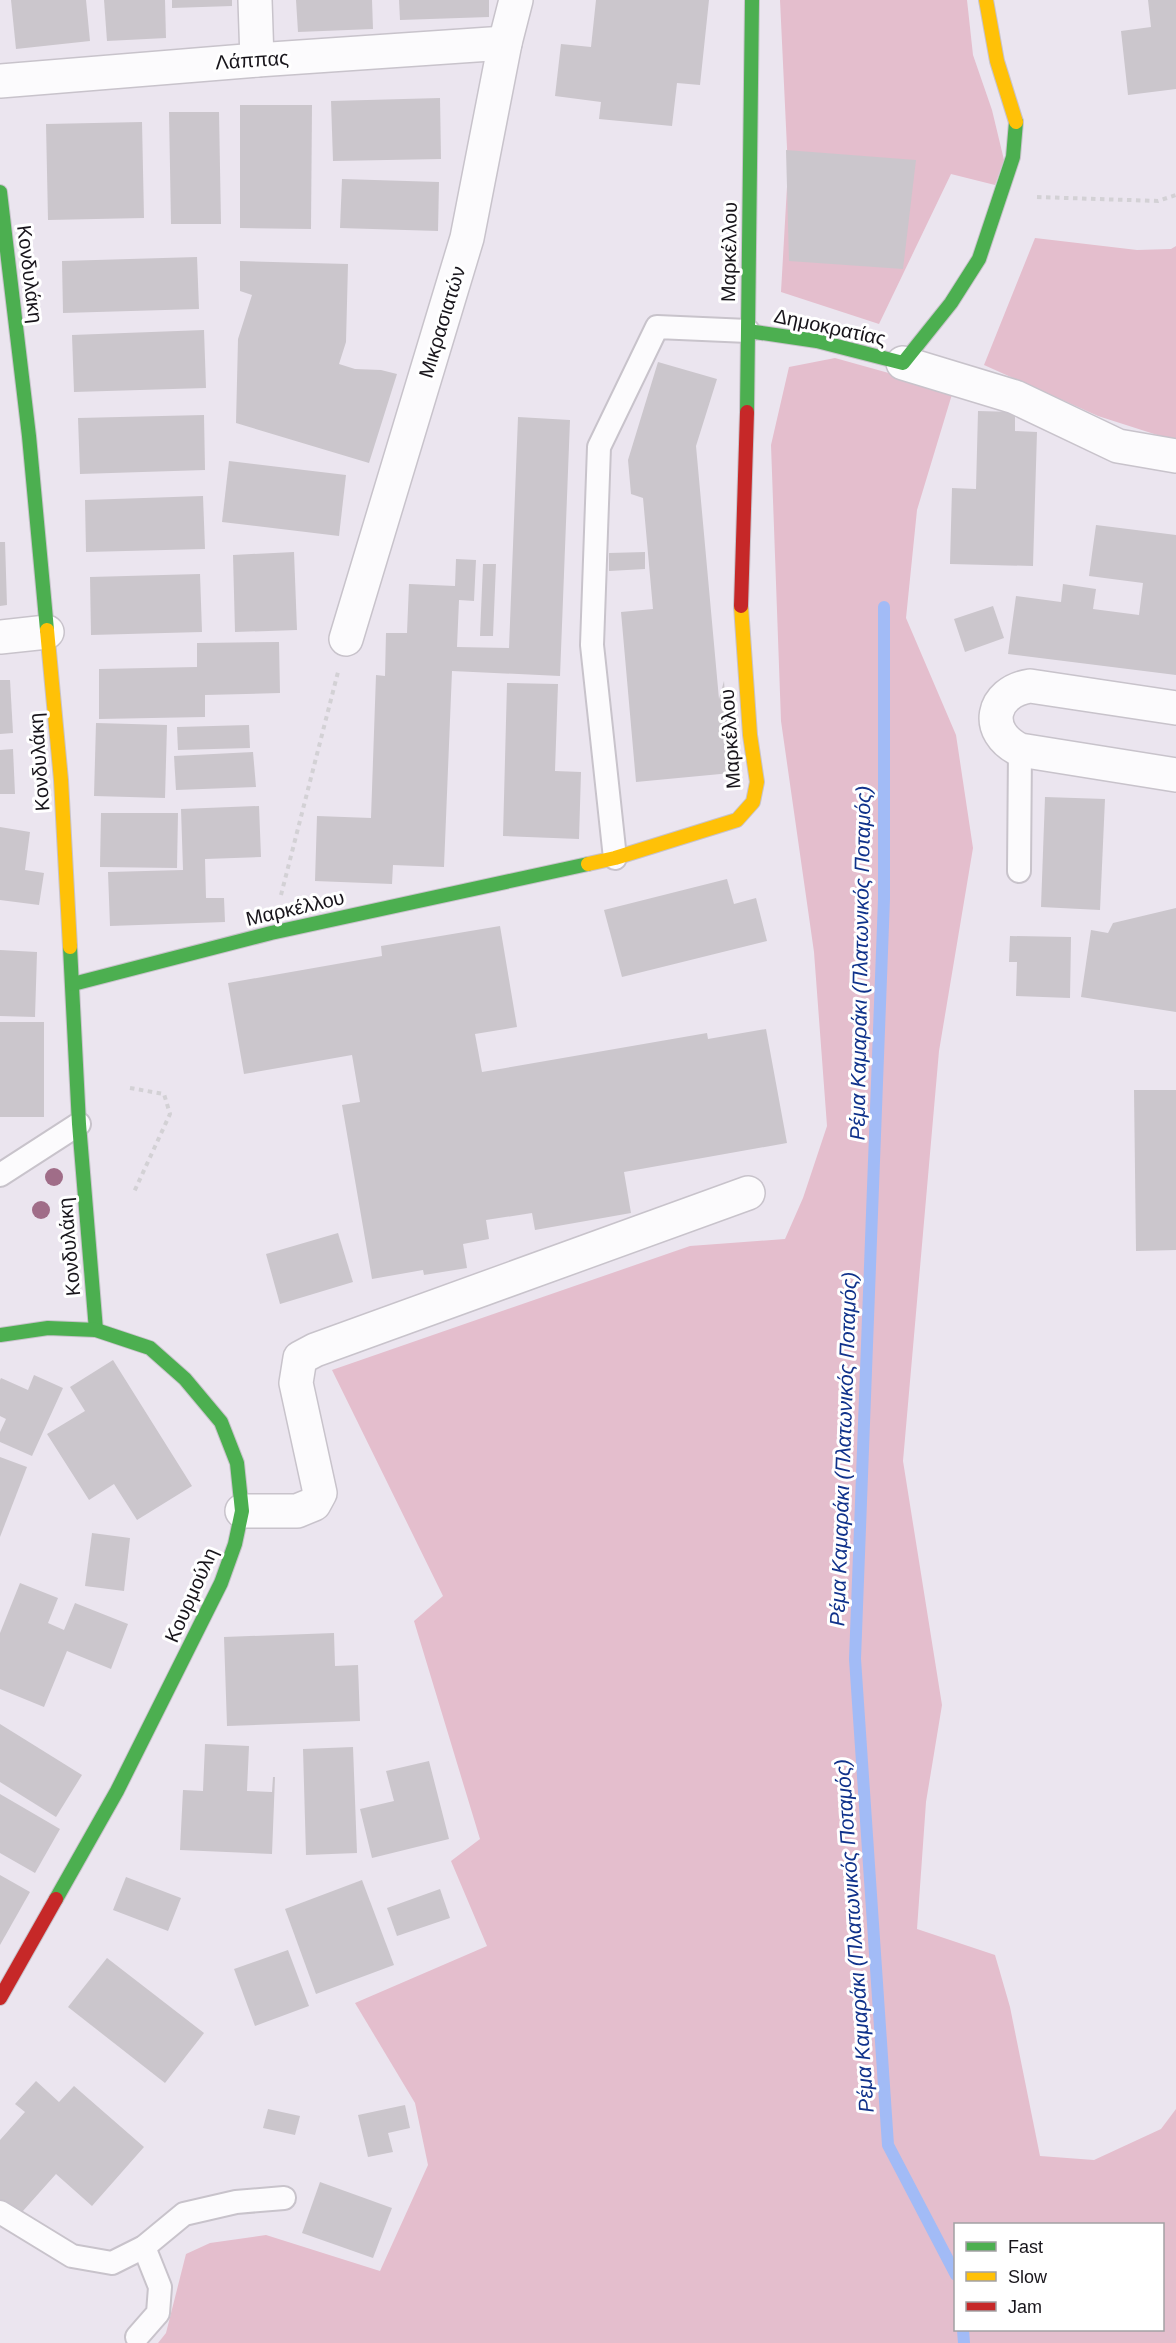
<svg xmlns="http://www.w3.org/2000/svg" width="1176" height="2343" font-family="Helvetica,sans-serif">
  <rect width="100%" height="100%" fill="#ebe5ef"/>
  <g fill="#e4becd" fill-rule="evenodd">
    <path d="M780,0H967L973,55L992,110L1004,160L995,185L951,174L879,324L781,292L788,169Z"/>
    <path d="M1035,238L1137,250L1171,249L1176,246V441L1098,416L984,365Z"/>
    <path d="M835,358L953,391L917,510L906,618L956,735L973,848L939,1051L903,1461L942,1705L926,1802L917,1929L995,1955L1010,2007L1040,2156L1094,2160L1161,2129L1176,2109V2343H158L166,2333L186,2254L210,2243L266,2235L380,2271L428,2165L415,2103L355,2003L487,1946L451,1861L480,1839L414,1621L443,1596L332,1370L690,1246L785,1239L803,1198L827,1126L814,952L781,721L771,445L789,367ZM956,2224H1162V2330H956Z"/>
  </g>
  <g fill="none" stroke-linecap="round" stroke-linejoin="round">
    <g stroke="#a2bbf6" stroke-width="12">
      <path d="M884,607V899L855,1659L888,2145L956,2275"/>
      <path d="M963,2330L964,2343"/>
    </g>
  </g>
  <g fill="#cbc6cc">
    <path d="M11,0H86L90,41L16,49Z"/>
    <path d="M104,0H165L166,38L107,41Z"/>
    <path d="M172,0H232V6L172,8Z"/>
    <path d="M296,0H372L373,29L298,32Z"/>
    <path d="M399,0H489V17L400,20Z"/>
    <path d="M596,0H709L700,85L677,83L672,126L599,119L601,102L555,96L561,44L591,47Z"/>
    <path d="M1148,0H1176V89L1128,95L1121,31L1151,27Z"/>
    <path d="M440,98L441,159L333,161L331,101Z"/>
    <path d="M240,105H312L311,229L240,228Z"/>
    <path d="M169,112H219L221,224H171Z"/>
    <path d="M142,122L144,218L48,220L46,124Z"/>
    <path d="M786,150L916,160L903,269L789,261Z"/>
    <path d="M342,179L439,182L438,231L340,228Z"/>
    <path d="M197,257L199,309L63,313L62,261Z"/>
    <path d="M240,261L348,264L346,342L339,364L355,369L381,370L397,374L369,463L236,423L238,339L252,295L240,291Z"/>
    <path d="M204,330L206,388L74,392L72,335Z"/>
    <path d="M658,362L717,379L696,446L719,699L724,681L731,773L636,782L621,612L653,609L643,498L631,494L628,460Z"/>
    <path d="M978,411L1015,412V431L1037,432L1033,566L950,564L952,488L976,489Z"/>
    <path d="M204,415L205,470L80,474L78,418Z"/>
    <path d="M518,417L570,420L560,676L452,671L444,867L393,865L392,884L315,881L317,816L371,818L376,675L385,676L386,633H407L409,584L455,586L456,559L476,560L474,601L459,600L457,647L509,648Z"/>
    <path d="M229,461L346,475L339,536L222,522Z"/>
    <path d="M203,496L205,549L86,552L85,500Z"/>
    <path d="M1096,525L1176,535V675L1008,654L1016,596L1061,602L1063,584L1096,589L1093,609L1139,615L1143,583L1089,576Z"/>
    <path d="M0,542H5L7,605L0,606Z"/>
    <path d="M294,552L297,630L235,632L233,555Z"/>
    <path d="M645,552V569L609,571V553Z"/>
    <path d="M483,564H496L493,636H480Z"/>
    <path d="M200,574L202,632L91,635L90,577Z"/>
    <path d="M993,606L1004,638L965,652L954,619Z"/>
    <path d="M279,642L280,693L205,695V717L99,719V669L197,667V643Z"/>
    <path d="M0,680H10L13,733L0,734Z"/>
    <path d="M507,683L558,684L555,771L581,772L579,839L503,836Z"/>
    <path d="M96,723L167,725L165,798L94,796Z"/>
    <path d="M249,725L250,748L178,750L177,727Z"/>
    <path d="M13,749L15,794H0V750Z"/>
    <path d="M253,752L256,787L176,790L174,756Z"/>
    <path d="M1045,797L1105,799L1100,910L1041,907Z"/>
    <path d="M259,806L261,857L205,859L206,898H224L225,922L110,926L108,872L183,870L181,809Z"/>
    <path d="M101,813H178L177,868L100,867Z"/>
    <path d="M0,827L30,832L25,870L44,873L39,905L0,900Z"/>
    <path d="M727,879L734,904L756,898L767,941L622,977L604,910Z"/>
    <path d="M1176,908V1012L1081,997L1091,930L1108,933L1113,923Z"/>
    <path d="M500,926L517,1027L475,1034L482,1072L707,1033L708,1039L766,1029L787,1143L624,1172L631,1213L535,1230L532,1213L486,1220L489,1239L463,1244L467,1268L424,1275L423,1270L372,1279L342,1105L360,1102L352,1055L244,1074L228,983L382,956L381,946Z"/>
    <path d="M1010,936L1071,937L1070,998L1016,996L1017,962H1009Z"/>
    <path d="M0,950L37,952L35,1017L0,1016Z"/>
    <rect x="0" y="1022" width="44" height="95"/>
    <path d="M1134,1090H1176V1250L1136,1251Z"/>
    <path d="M338,1233L353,1282L280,1304L266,1254Z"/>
    <path d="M113,1360L192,1486L137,1520L114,1484L89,1500L47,1434L85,1411L70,1387Z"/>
    <path d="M34,1375L63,1388L32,1456L0,1442V1432L6,1419L0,1416V1380L1,1378L28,1390Z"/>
    <path d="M0,1457L27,1467L0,1537Z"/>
    <path d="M92,1533L130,1538L124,1591L85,1586Z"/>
    <path d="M20,1583L58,1598L48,1623L64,1630L75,1603L128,1624L111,1669L67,1651L44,1707L0,1689V1633Z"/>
    <path d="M334,1633L335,1666L358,1665L360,1721L227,1726L224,1637Z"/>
    <path d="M0,1724L82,1775L56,1817L0,1782Z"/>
    <path d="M205,1744L249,1746L247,1791L272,1792L273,1777H275L272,1854L180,1850L183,1790L203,1791Z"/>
    <path d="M353,1747L357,1853L306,1855L303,1749Z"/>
    <path d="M429,1761L449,1839L372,1858L360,1809L394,1801L386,1771Z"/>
    <path d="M0,1794L60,1829L35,1873L0,1853Z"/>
    <path d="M0,1875L30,1892L0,1945Z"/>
    <path d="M126,1877L181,1898L168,1931L113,1910Z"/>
    <path d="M362,1880L394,1965L316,1994L285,1909Z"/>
    <path d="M440,1889L450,1918L397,1936L387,1908Z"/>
    <path d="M288,1950L309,2006L255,2026L234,1969Z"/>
    <path d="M107,1958L204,2033L165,2083L68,2007Z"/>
    <path d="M36,2081L59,2102L74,2086L144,2147L92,2206L56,2174L14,2221L0,2209V2140L25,2112L15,2104Z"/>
    <path d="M405,2105L410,2128L388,2133L393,2152L368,2157L358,2115Z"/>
    <path d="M268,2109L300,2116L295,2135L263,2128Z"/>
    <path d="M320,2182L392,2208L373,2258L302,2233Z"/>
  </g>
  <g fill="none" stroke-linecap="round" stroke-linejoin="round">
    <g stroke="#c8c3cb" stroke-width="26">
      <g id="lane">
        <path d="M615,858L592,645L599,447L657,327L748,331"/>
        <path d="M1019,871L1020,750"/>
        <path d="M0,1175L79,1124"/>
        <path d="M0,2212L72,2256L112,2263L144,2247L184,2214L236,2202L284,2198"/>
        <path d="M137,2337L158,2313L160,2287L144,2247"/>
      </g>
    </g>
    <g stroke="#c8c3cb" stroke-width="36">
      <g id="street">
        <path d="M255,0L257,60"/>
        <path d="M0,81L257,60L505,43"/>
        <path d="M903,363L1015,397L1118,446L1176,456"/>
        <path d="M0,637L47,632"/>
        <path d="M346,639L467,238L505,43L516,0"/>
        <path d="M1176,708L1030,686C991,692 983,732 1020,750L1176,775"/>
        <path d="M242,1511H297L314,1504L320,1493L296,1383L300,1358L315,1350L748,1193"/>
      </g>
    </g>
    <g stroke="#c8c3cb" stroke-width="16">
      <g id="fast">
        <path d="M0,192L29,436L47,630"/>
        <path d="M748,331L817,341L903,363L951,303L979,259L1013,157L1016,122"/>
        <path d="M747,412L752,0"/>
        <path d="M70,947L79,1124L96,1330"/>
        <path d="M73,984L271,933L588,864"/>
        <path d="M0,1335L48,1328L96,1330L150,1348L185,1379L221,1422L237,1463L242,1511L235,1544L221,1583L117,1791L56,1899"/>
      </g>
    </g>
    <g stroke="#c8c3cb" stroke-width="16">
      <g id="slow">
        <path d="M986,0L997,61L1016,122"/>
        <path d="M47,630L61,780L70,947"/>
        <path d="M588,864L615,858L737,820L753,802L757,782L750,735L741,606"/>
      </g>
    </g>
    <g stroke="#c8c3cb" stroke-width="16">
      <g id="jam">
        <path d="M741,606L747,412"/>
        <path d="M0,1998L56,1899"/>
      </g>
    </g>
    <g stroke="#d3d1d5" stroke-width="4" stroke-dasharray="4.5 4.5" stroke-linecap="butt">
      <path d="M1037,197L1158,201L1176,195"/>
      <path d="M281,895L338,672"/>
      <path d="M130,1088L164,1094L170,1114L134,1192"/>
    </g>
    <use href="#lane" stroke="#fcfbfd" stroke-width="22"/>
    <use href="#street" stroke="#fcfbfd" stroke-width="33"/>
    <use href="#fast" stroke="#4caf50" stroke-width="14"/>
    <use href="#slow" stroke="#ffc107" stroke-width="14"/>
    <use href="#jam" stroke="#c62828" stroke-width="14"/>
  </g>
  <g fill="#a06d88">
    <circle cx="54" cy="1177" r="9"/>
    <circle cx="41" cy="1210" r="9"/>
  </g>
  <g text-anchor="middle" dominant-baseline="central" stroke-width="6" stroke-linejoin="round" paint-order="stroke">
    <g font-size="20" fill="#18151b" stroke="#fff">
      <text transform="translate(252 60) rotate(-4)">Λάππας</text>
      <text transform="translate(729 252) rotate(-89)">Μαρκέλλου</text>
      <text transform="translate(30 274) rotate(83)">Κονδυλάκη</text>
      <text transform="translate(442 322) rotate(-73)">Μικρασιατών</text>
      <text transform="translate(830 327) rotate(12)">Δημοκρατίας</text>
      <text transform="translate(730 739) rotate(-94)">Μαρκέλλου</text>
      <text transform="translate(39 762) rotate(-94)">Κονδυλάκη</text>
      <text transform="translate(295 908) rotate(-13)">Μαρκέλλου</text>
      <text transform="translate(69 1247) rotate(-95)">Κονδυλάκη</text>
      <text transform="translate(191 1595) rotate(-66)">Κουρμούλη</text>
    </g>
    <g font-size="21" font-style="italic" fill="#10328b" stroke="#fff">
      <text transform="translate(860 963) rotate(-89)">Ρέμα Καμαράκι (Πλατωνικός Ποταμός)</text>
      <text transform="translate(843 1449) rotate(-88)">Ρέμα Καμαράκι (Πλατωνικός Ποταμός)</text>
      <text transform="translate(854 1936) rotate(-94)">Ρέμα Καμαράκι (Πλατωνικός Ποταμός)</text>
    </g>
  </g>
  <rect x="954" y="2223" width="210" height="108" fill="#ffffff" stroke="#a3a1a4" stroke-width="1.5"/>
  <rect x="966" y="2242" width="30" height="9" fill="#4caf50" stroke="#a3a1a4" stroke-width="1.5"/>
  <text x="1008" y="2253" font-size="18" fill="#18151b">Fast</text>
  <rect x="966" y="2272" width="30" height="9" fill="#ffc107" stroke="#a3a1a4" stroke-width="1.5"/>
  <text x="1008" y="2283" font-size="18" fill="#18151b">Slow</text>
  <rect x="966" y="2302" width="30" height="9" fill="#c62828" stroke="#a3a1a4" stroke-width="1.5"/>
  <text x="1008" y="2313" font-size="18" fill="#18151b">Jam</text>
</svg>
